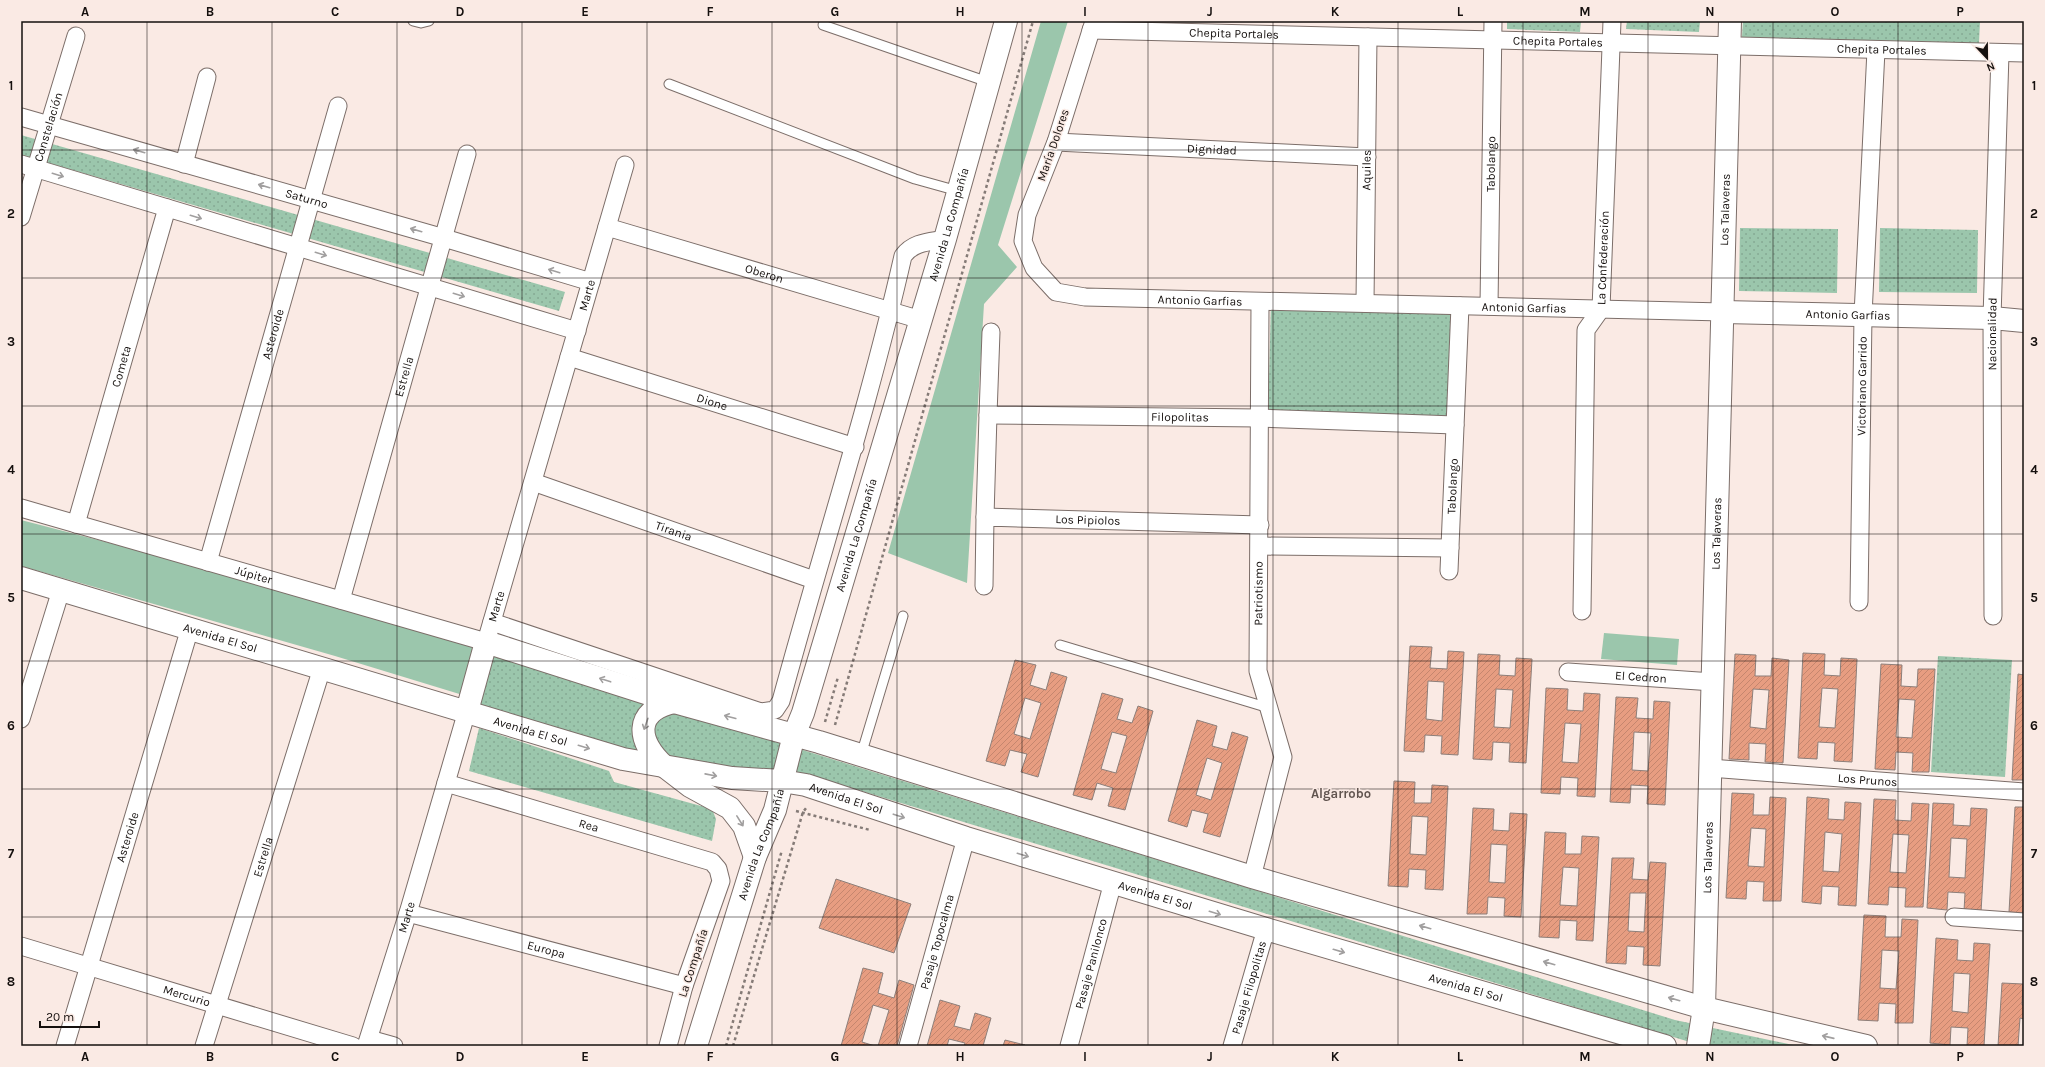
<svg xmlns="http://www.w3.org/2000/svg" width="2045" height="1067" font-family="Karla,sans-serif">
  <defs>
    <pattern id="grass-dots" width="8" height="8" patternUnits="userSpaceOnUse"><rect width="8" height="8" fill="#9bc6ac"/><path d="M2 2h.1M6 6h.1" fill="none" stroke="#85a993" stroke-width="1.8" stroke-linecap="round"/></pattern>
    <pattern id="building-hatch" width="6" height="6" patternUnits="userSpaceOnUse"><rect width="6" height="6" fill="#e79d81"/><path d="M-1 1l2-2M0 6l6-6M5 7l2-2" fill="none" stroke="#c5866e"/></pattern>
  </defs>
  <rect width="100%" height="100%" fill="#faeae4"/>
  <g fill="url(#grass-dots)">
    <path d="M1507,21H1581L1580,32L1507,29Z"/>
    <path d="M1627,21H1700L1699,32L1626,29Z"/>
    <path d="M1743,21H1980L1979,43L1742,37Z"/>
    <path d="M21,135L565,292L559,311L21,155Z"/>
    <path d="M1740,228L1838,229L1837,293L1739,291Z"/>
    <path d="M1880,228L1978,230L1977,293L1879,292Z"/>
    <path d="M1271,301L1460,306L1455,425L1268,419Z"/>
    <path d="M483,649L675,705L806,751L1675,1020L1798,1046H1703L802,773L664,763L465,707Z"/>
    <path d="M1938,656L2012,660L2005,777L1931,772Z"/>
    <path d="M479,728L609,771L614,782L712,809L716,819L712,841L469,771Z"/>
  </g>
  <g fill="#9bc6ac">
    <path d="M1041,21H1068L998,245L1017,267L984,304L967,583L888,553Z"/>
    <path d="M21,520L206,568L483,649L466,696L335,656L21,566Z"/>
    <path d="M1604,633L1679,639L1677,665L1601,659Z"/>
  </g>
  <g fill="url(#building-hatch)" stroke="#8d7f7a" fill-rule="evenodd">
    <path d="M1410,646L1432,647L1430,668L1447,669L1448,651L1464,652L1458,755L1441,754L1442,736L1425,735L1424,752L1404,751ZM1428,681L1444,682L1442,721L1426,719Z"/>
    <path d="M1803,653L1825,654L1824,675L1840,676L1841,658L1857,659L1852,762L1834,761L1835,743L1818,742L1817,759L1798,758ZM1822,688L1838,689L1835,728L1819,727Z"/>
    <path d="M1478,654L1500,655L1499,675L1515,676L1516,658L1532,659L1526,763L1509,762L1510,743L1493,742L1492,760L1473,759ZM1496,689L1513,690L1510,728L1494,727Z"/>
    <path d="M1735,654L1756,655L1755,676H1771L1772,658L1789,660L1783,763L1765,762L1766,744L1749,743V760L1729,759ZM1753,689L1769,690L1766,729L1750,727Z"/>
    <path d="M1015,660L1036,665L1030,685L1046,690L1051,672L1067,677L1038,777L1021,772L1027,754L1010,750L1005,766L986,761ZM1025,698L1041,703L1030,739L1014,734Z"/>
    <path d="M1881,664L1902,665L1901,686L1917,687L1918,669H1935L1929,772H1912L1913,753L1896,752L1895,770L1875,769ZM1899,699L1915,700L1912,738L1896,737Z"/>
    <path d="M2018,674L2024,675V780H2012Z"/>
    <path d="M1546,688L1568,689L1567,710L1583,711L1584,693L1600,694L1595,797L1577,796L1578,778L1561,777L1560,794L1541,793ZM1565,723L1581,724L1578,763L1562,762Z"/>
    <path d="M1102,693L1123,699L1117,719L1132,723L1138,706L1153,711L1125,810L1108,806L1113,788L1097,783L1092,800L1073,795ZM1112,732L1127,736L1116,773L1101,769Z"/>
    <path d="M1616,697L1638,698L1636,718L1653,719L1654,701L1670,702L1665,805L1647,804L1648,786L1631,785L1630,803L1610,802ZM1634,732L1651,733L1648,771L1632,770Z"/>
    <path d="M1197,720L1217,726L1212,746L1227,750L1232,732L1248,737L1220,837L1203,832L1208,814L1192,810L1187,827L1168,821ZM1207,758L1222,763L1211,800L1196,795Z"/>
    <path d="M1394,781L1415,782L1414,803H1431L1432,785L1448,786L1443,890L1425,889L1426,870L1409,869L1408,887L1388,886ZM1412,816L1428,817L1426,855L1410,854Z"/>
    <path d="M1732,793L1754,794L1753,815H1769L1770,797L1786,798L1781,901H1763L1764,882L1747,881L1746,899L1726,898ZM1751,828L1766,829L1764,867L1748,866Z"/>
    <path d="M1807,797L1829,799L1828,819L1844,820L1845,802L1861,803L1856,906L1838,905L1839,887L1822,886L1821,904L1802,902ZM1825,832L1842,834L1839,872L1823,871Z"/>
    <path d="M1874,799L1896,800L1895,820L1911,821L1912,803L1929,804L1923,907H1905L1906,888L1889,887L1888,905L1868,904ZM1893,834L1909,835L1906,873L1890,872Z"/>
    <path d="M1933,803L1954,804L1953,825L1970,826L1971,808L1987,809L1981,912L1964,911L1965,893L1948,892L1947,910L1927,908ZM1951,838L1967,839L1965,878L1949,877Z"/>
    <path d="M2015,807H2024V913L2009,912Z"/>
    <path d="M1473,808L1494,809L1493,830L1509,831L1510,813L1527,814L1521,917L1504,916L1505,898L1488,897L1487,914H1467ZM1491,844L1507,845L1505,883L1489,882Z"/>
    <path d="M1545,832L1566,833L1565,854H1581L1582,836L1599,837L1593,941L1576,940L1577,921L1560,920L1559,938L1539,937ZM1563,867L1579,868L1577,906L1560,905Z"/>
    <path d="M1612,858H1634L1632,879L1648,880L1650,862L1666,863L1660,966L1643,965L1644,947L1627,946L1626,964L1606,963ZM1630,893H1646L1644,932L1628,931Z"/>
    <path d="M836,879L911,904L894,953L819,928Z"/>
    <path d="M1864,915L1886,916L1885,937H1901L1902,919L1918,920L1913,1023H1895L1896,1004L1879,1003L1878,1021L1858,1020ZM1882,950L1899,951L1896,989L1880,988Z"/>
    <path d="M1936,938L1958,940L1957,960L1973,961L1974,943L1990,944L1984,1046H1967L1968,1028L1951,1027L1950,1045L1930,1043ZM1954,973L1970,974L1968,1013L1952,1011Z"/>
    <path d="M863,968L883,973L878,993L894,998L899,980L914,985L897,1046H878L889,1010L873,1005L862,1042L875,1046H841Z"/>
    <path d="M2002,983L2023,984L2022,1005H2024V1019L2020,1018L2018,1046H1998Z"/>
    <path d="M940,1000L960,1006L954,1026L970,1030L975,1013L991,1018L983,1046H964L965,1043L949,1039L947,1046H927Z"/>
    <path d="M1005,1040L1025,1045L1003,1046Z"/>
  </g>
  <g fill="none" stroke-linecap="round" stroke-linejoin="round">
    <g stroke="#7c6e69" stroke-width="11">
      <g id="lane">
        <path d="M413,21L421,23L429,21"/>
        <path d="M823,25L988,82"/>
        <path d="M669,84L915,179L958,191"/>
        <path d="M1060,645L1269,708"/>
        <path d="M861,755L903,616"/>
      </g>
    </g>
    <g stroke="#7c6e69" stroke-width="19">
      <g id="street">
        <path id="s1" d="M1094,21L1056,142L1027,215L1023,241L1034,268L1056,292L1085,297C1297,304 1510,307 1723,312"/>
        <path id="s2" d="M1091,30L2024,53"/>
        <path id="s3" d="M21,117L444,238L591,282"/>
        <path id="s4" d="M1056,142L1367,157"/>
        <path d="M21,164L577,331"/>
        <path d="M184,164L207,77"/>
        <path id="s5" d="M21,217L76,36"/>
        <path id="s6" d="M607,227L921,320"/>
        <path id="s7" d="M1365,303L1368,37"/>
        <path id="s8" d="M1489,306L1493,21"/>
        <path id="s9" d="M991,332L988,415L1258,418L1455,425"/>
        <path id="s10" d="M569,357L855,447"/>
        <path id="s11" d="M533,482L814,580"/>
        <path id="s12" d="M21,508L486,642L625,165"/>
        <path d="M985,517L988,415"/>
        <path id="s13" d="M76,524L167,208"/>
        <path d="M1260,546L1450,548"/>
        <path id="s14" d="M208,562L338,106"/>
        <path id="s15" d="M1449,571L1460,306"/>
        <path id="s16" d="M984,586L985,517L1260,525"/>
        <path id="s17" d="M341,600L467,154"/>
        <path id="s18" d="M1859,602L1863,315L1876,50"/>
        <path id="s19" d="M1582,611L1586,330L1601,309L1612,21"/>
        <path id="s20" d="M1993,616L1992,318L2000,53"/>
        <path d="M492,622L761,712L775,710L781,701C821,553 869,406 903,256C913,242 929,242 945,239"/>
        <path id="s21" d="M1568,672L1713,682"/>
        <path d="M21,719L61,590"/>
        <path id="s22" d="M1710,768L2024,792"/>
        <path id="s23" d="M446,783L712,862L718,869L721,881L684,986L668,1046"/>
        <path id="s24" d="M1252,877L1283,757L1258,671L1260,303"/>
        <path id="s25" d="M408,913L684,986"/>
        <path d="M1954,917L2024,922"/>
        <path id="s26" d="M21,946L353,1046"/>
        <path d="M369,1039L394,1046"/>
        <path id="s27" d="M65,1046L190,628"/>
        <path id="s28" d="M204,1046L322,668"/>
        <path id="s29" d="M366,1046L408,913L467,711"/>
        <path id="s30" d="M908,1046L966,838"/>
        <path id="s31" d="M1069,1046L1113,882"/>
        <path id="s32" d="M1232,1046L1266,929"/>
      </g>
    </g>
    <g stroke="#7c6e69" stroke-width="24">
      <g id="secondary">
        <path id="s33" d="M1723,312L1992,318L2024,321"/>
        <path id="s34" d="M21,578L623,759L732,778L782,781L806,785L966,838L1266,929L1665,1046"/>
        <path d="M467,711L486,642L674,702L819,742L1252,877L1704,1008L1866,1046"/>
        <path d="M664,766C637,742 633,711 674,702"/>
        <path id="s35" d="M1698,1046L1704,1008L1730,21"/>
      </g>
    </g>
    <g stroke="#7c6e69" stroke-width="24">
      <g id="primary">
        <path d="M664,766L690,786L730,808L744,826L755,857"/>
        <path id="s36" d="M696,1046L755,857L775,810L794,735L803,713L945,239L1006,21"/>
      </g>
    </g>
    <g stroke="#857b77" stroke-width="2.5" stroke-dasharray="3 3" stroke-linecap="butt">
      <path d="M825,722L838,677"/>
      <path d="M835,725L1033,21"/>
      <path d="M796,811L870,830"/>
      <path d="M726,1046L782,850"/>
      <path d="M733,1046L803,812L807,807"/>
    </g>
    <use href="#lane" stroke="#fff" stroke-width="9"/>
    <use href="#street" stroke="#fff" stroke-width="17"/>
    <use href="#secondary" stroke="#fff" stroke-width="22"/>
    <use href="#primary" stroke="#fff" stroke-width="22"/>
  </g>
  <defs><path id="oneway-shaft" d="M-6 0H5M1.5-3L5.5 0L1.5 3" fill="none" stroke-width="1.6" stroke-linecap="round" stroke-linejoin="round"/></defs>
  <g stroke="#a19f9f">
    <use href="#oneway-shaft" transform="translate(139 151) rotate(-164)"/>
    <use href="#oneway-shaft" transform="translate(58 175) rotate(17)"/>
    <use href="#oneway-shaft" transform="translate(264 186) rotate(-164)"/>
    <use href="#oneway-shaft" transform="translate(196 217) rotate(17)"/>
    <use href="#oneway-shaft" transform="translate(416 230) rotate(-164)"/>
    <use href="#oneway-shaft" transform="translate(321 254) rotate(17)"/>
    <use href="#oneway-shaft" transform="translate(554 271) rotate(-163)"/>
    <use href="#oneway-shaft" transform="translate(459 295) rotate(17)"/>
    <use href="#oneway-shaft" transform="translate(605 680) rotate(-162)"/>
    <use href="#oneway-shaft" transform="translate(730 717) rotate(-165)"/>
    <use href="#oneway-shaft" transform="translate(646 724) rotate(109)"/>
    <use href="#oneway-shaft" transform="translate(584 747) rotate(17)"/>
    <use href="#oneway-shaft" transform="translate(711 775) rotate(11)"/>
    <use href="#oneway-shaft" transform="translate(899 816) rotate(18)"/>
    <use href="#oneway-shaft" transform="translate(740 821) rotate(58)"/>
    <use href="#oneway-shaft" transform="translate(1023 855) rotate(17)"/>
    <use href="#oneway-shaft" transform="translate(1215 913) rotate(17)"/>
    <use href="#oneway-shaft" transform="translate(1425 927) rotate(-164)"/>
    <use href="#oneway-shaft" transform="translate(1339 951) rotate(16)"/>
    <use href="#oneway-shaft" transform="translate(1549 963) rotate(-164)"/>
    <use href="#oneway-shaft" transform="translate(1674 999) rotate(-164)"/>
    <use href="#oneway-shaft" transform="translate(1828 1037) rotate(-167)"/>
  </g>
  <path fill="none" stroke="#15100e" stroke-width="1" stroke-opacity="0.55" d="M147,21V1046M272,21V1046M397,21V1046M522,21V1046M647,21V1046M772,21V1046M897,21V1046M1022,21V1046M1148,21V1046M1273,21V1046M1398,21V1046M1523,21V1046M1648,21V1046M1773,21V1046M1898,21V1046M21,150H2024M21,278H2024M21,406H2024M21,534H2024M21,661H2024M21,789H2024M21,917H2024"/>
  <g text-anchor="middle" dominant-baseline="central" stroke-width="3" stroke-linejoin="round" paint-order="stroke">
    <g font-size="12" fill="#15100e" stroke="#faeae4">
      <text stroke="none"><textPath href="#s2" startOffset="143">Chepita Portales</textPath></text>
      <text stroke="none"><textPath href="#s2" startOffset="467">Chepita Portales</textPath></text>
      <text stroke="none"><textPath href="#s2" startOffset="791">Chepita Portales</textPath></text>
      <text stroke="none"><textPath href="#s5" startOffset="94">Constelación</textPath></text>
      <text transform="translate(1053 145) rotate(-71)">María Dolores</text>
      <text stroke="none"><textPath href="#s4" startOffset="156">Dignidad</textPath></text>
      <text stroke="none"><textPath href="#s8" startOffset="142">Tabolango</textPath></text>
      <text stroke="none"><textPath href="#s7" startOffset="133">Aquiles</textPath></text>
      <text stroke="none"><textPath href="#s3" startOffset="297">Saturno</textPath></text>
      <text stroke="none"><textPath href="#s35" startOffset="837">Los Talaveras</textPath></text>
      <text stroke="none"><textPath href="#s36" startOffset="860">Avenida La Compañía</textPath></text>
      <text stroke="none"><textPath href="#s19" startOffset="358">La Confederación</textPath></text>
      <text stroke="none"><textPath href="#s6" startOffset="164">Oberon</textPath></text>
      <text stroke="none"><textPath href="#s12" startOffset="845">Marte</textPath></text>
      <text stroke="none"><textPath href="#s1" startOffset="438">Antonio Garfias</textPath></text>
      <text stroke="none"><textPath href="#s1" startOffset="762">Antonio Garfias</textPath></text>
      <text stroke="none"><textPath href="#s33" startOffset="125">Antonio Garfias</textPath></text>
      <text stroke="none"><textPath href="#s14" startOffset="237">Asteroide</textPath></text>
      <text stroke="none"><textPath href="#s20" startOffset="282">Nacionalidad</textPath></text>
      <text stroke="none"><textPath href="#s13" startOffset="164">Cometa</textPath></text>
      <text stroke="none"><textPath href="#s17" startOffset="232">Estrella</textPath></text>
      <text stroke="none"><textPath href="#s18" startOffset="216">Victoriano Garrido</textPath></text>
      <text stroke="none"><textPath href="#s10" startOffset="150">Dione</textPath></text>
      <text stroke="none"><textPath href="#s9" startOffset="275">Filopolitas</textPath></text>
      <text stroke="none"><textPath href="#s15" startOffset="85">Tabolango</textPath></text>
      <text stroke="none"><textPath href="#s16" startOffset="172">Los Pipiolos</textPath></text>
      <text stroke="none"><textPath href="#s11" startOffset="149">Tirania</textPath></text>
      <text stroke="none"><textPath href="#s35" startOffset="513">Los Talaveras</textPath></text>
      <text stroke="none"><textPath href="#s36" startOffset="536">Avenida La Compañía</textPath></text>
      <text stroke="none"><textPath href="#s12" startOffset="242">Júpiter</textPath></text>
      <text stroke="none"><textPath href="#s24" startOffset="291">Patriotismo</textPath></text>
      <text stroke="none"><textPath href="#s12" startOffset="521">Marte</textPath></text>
      <text stroke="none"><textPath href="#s34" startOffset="208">Avenida El Sol</textPath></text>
      <text stroke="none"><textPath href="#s21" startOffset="73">El Cedron</textPath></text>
      <text stroke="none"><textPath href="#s34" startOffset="532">Avenida El Sol</textPath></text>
      <text stroke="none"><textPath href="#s22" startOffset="158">Los Prunos</textPath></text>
      <text stroke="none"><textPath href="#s34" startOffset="856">Avenida El Sol</textPath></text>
      <text stroke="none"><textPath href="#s23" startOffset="149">Rea</textPath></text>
      <text stroke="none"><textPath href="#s27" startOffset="218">Asteroide</textPath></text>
      <text stroke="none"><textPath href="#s36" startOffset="212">Avenida La Compañía</textPath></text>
      <text stroke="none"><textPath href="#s28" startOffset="198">Estrella</textPath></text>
      <text stroke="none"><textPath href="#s35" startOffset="189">Los Talaveras</textPath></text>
      <text stroke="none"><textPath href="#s34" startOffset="1180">Avenida El Sol</textPath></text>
      <text stroke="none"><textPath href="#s29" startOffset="135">Marte</textPath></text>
      <text stroke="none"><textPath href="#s30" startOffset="108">Pasaje Topocalma</textPath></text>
      <text stroke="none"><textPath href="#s25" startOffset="143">Europa</textPath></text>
      <text transform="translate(693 963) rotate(-72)">La Compañía</text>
      <text stroke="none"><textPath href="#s31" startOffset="85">Pasaje Panilonco</textPath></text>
      <text stroke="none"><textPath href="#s32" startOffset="61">Pasaje Filopolitas</textPath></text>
      <text stroke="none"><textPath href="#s34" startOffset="1504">Avenida El Sol</textPath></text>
      <text stroke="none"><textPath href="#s26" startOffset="173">Mercurio</textPath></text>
    </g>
    <g font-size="13" font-weight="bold" fill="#61544f" stroke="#faeae4">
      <text x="1341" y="793">Algarrobo</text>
    </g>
  </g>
  <rect width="2045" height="1067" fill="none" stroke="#faeae4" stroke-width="44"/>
  <g transform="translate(1987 58) rotate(158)" stroke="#faeae4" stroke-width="3" paint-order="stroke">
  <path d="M0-3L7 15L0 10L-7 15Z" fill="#15100e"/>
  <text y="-6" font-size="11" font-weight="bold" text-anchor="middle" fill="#15100e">N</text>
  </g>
  <path d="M40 1021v6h59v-6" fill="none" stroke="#15100e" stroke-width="2"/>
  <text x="46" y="1021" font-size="12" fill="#15100e" stroke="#faeae4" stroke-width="3" paint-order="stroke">20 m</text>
  <rect x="22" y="22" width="2001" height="1023" fill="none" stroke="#15100e" stroke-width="1.5"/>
  <g font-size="13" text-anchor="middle" font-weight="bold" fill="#15100e">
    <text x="85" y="16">A</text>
    <text x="210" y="16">B</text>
    <text x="335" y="16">C</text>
    <text x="460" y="16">D</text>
    <text x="585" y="16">E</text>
    <text x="710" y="16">F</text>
    <text x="835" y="16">G</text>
    <text x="960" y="16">H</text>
    <text x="1085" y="16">I</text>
    <text x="1210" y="16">J</text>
    <text x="1335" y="16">K</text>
    <text x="1460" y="16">L</text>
    <text x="1585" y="16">M</text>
    <text x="1710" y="16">N</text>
    <text x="1835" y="16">O</text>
    <text x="1960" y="16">P</text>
    <text x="11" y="90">1</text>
    <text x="2034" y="90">1</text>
    <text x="11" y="218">2</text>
    <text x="2034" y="218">2</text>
    <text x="11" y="346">3</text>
    <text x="2034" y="346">3</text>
    <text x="11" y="474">4</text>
    <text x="2034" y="474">4</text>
    <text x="11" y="602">5</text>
    <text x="2034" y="602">5</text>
    <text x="11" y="730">6</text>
    <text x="2034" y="730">6</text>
    <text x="11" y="858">7</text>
    <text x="2034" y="858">7</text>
    <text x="11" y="986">8</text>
    <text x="2034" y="986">8</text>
    <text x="85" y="1061">A</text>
    <text x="210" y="1061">B</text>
    <text x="335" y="1061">C</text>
    <text x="460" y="1061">D</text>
    <text x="585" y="1061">E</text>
    <text x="710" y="1061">F</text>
    <text x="835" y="1061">G</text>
    <text x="960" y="1061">H</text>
    <text x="1085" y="1061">I</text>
    <text x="1210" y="1061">J</text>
    <text x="1335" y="1061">K</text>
    <text x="1460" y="1061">L</text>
    <text x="1585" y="1061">M</text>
    <text x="1710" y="1061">N</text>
    <text x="1835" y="1061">O</text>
    <text x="1960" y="1061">P</text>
  </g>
</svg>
